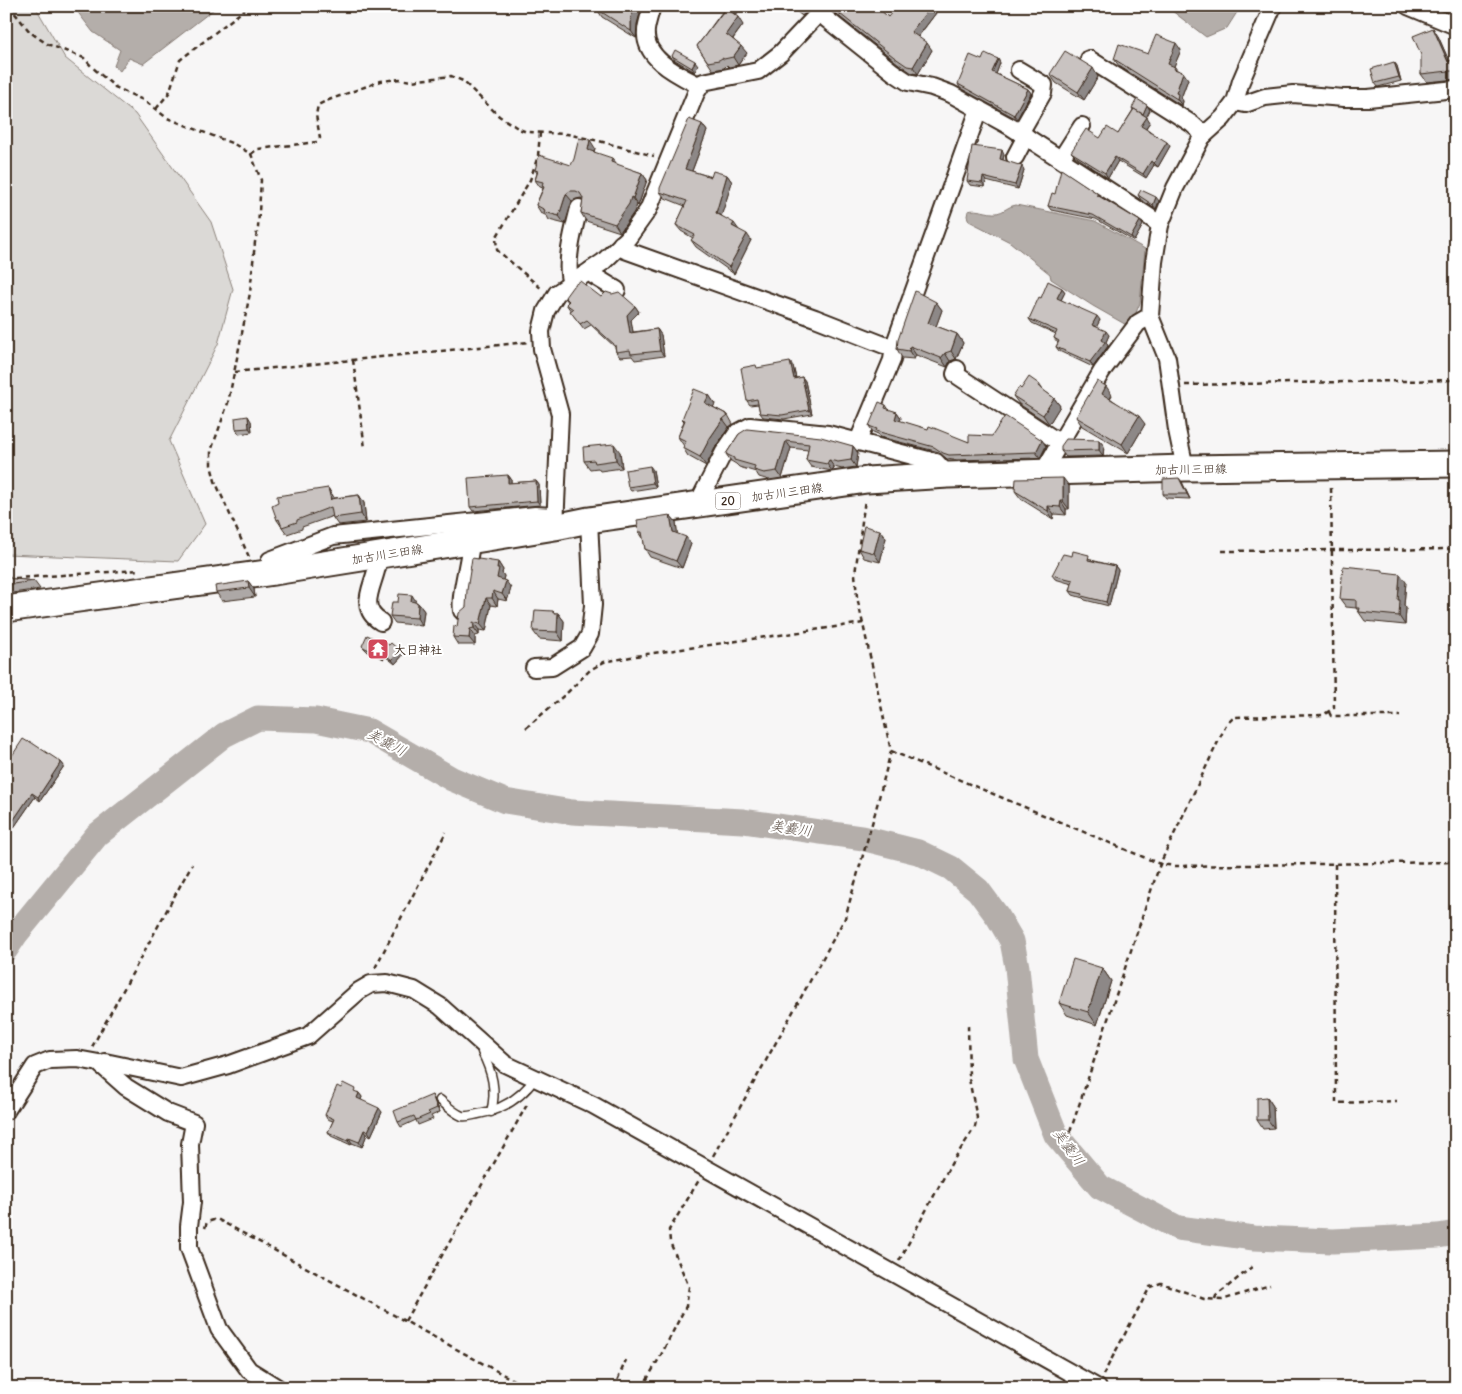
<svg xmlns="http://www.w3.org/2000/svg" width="1462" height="1394" font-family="Delius,'Klee One',sans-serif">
  <rect width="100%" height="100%" fill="#f7f6f6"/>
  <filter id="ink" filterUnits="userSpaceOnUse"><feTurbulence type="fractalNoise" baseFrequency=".02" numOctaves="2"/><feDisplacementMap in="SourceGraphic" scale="10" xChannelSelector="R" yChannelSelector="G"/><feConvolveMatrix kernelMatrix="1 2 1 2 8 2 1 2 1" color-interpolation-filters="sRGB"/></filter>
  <g filter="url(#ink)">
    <path fill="#dbd9d6" stroke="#8b827a" d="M6,6H35L65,58L135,114L211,222L233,289L218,344L169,441L205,524L178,561L6,554Z"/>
    <g fill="#b4aeaa" stroke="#847972">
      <path d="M73,6H218L143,64L129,58L120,71L114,66L120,50L93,32Z"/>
      <path d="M1160,6H1241L1227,28L1206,37L1167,7Z"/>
      <path d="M1016,205L1095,221L1145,249L1140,303L1130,327L1093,306L1051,279L1050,274L1010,242L969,221L967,216L968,211C978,208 987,214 997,213C1004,212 1008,206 1016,205Z"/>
    </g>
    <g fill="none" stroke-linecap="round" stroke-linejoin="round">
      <path stroke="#b4aeaa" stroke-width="25" d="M6,949L16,934L97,835L224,735L258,718L316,720L369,731L452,779L505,801L572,812L743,821L862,838L918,852L951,868L978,890L998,917L1012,941L1017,967L1026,1059L1056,1135L1100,1187L1178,1228L1254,1238L1333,1241L1438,1236L1456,1233"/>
      <g stroke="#3b2a1e" stroke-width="11">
        <g id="service">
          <path d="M484,1047L482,1052C492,1072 497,1090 491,1112"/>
          <path d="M440,1100C447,1106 454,1113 462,1116C467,1117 473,1115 478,1114C502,1110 522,1097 536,1077"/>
        </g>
      </g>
      <g stroke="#3b2a1e" stroke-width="20">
        <g id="minor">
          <path d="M652,6C650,14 647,22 646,30C643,59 679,75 700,86"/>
          <path d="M1408,6L1456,26"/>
          <path d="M819,13L893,72L908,82L932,87L951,94L1011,127L1148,216L1160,225"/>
          <path d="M1089,59L1192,124L1204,135"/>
          <path d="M1019,70L1044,85L1043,93L1020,133"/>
          <path d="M1235,102L1245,104L1265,97L1293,94L1344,98H1368L1456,89"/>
          <path d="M1015,157L1026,136"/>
          <path d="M1061,159L1082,126"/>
          <path d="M621,244L625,250L815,318L884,345L894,346"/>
          <path d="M591,270L594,276L617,290"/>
          <path d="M571,284C564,263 574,228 579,208"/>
          <path d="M957,369L955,374L964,380L1060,443"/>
          <path d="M858,441L892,360L894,346L979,109"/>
          <path d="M1185,468L1177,430L1167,358L1150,316L1154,262L1160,225L1175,188L1202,137L1223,118L1235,102L1241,81L1273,6"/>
          <path d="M1046,472L1047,465L1102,371L1138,323L1150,316"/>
          <path d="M700,505L702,495L724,452L737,433L750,426L828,434L936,462L948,475"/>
          <path d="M555,527L560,414L542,349L541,331L546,311L557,293L603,262L628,238L648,210L696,93L703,82L758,71L781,53L819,13L822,6"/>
          <path d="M378,555C378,561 378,566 376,571C371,590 359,609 381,622"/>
          <path d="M268,573L270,560L333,536L535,515L555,516"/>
          <path d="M462,611C459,595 470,561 471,541"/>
          <path d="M534,668L552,667L582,648L590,634L593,605L589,520"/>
          <path d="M102,1066L105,1062L181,1078L228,1065L308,1036L359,991L371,984L387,983L414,990L440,1006L505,1064L593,1105L1098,1388"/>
          <path d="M6,1111L35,1066L50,1060L77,1059L99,1063L126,1087L168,1113L194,1123L190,1144L192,1202L189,1226V1248L219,1329L249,1370L278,1388"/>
        </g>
      </g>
      <g stroke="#3b2a1e" stroke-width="29">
        <path id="primary" d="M6,609L274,572L555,527L589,520L867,480L948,475L1185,468L1456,464"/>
      </g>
      <g stroke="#3b2a1e" stroke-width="2.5" stroke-dasharray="5 4" stroke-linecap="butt">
        <path d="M9,6L30,32L47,44L84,58L92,67L115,87L145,101L167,118L234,144L251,154L261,180L258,228L255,242L250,293L228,403L211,451V465L215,481L249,557"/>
        <path d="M156,109L169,93L180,60L249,6"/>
        <path d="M540,133L538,156L530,180L496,238L497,250L543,290"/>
        <path d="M251,154L258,149L317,142L320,138L316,115L318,105L326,101L381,81L400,79L411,81L451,76L463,81L499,116L519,129L527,132L567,134L599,141L654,156"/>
        <path d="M353,360L365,448"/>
        <path d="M235,372L528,342"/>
        <path d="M1185,385L1456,380"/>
        <path d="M1222,551L1456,549"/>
        <path d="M6,578H16L139,570"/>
        <path d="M1329,712L1331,716H1400"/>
        <path d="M526,728L568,692L590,670L604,662L647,654L863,623"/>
        <path d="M891,751L1160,864L1175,866L1456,862"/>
        <path d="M1335,864L1336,1103L1397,1101"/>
        <path d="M375,968L446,832"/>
        <path d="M92,1047L192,864"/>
        <path d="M1070,1132L1160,864L1226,725L1234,717L1323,715L1334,708L1331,485"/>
        <path d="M713,1156L845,918L875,813L891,751L857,597L855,574L865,499"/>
        <path d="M205,1228L207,1222L217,1219L528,1388"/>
        <path d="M899,1261L951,1164L975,1127L977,1118L969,1079L968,1024"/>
        <path d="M1215,1299L1216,1296L1253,1266"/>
        <path d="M405,1321L528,1103"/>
        <path d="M1103,1375L1150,1287L1161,1283L1204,1299L1222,1300L1270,1285"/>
        <path d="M614,1388L626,1360"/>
        <path d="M642,1388L661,1355L686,1306L689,1287L670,1242L669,1230L699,1180"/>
        <path d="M1445,1388L1456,1380"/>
      </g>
      <use href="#service" stroke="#fff" stroke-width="8"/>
      <use href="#minor" stroke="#fff" stroke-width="16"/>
      <use href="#primary" stroke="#fff" stroke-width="25"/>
    </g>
    <g fill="#ada8a6" stroke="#3b2a1e">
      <path d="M599,6H642L637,24L636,38L602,17L597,9Z"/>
      <path d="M723,6H741L736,15L727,9L743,25L733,39L747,53L738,65L729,67L727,65L724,68L713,70L697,46L725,8Z"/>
      <path d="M790,6H811L802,16Z"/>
      <path d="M829,6H876L888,17L931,6L936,13L918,37L932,50L918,74L912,73L899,64L831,10Z"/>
      <path d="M1438,36L1449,61L1456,58V79L1427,82L1421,74Z"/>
      <path d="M1181,50L1174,66L1178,71L1188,79L1181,98L1183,101L1182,106L1119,66L1114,59Z"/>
      <path d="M672,56L698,65L695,72L675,60Z"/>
      <path d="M998,59L1000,63L996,74L1028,89L1031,93L1017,119L960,88L958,84L982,60Z"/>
      <path d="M1394,62L1397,66L1401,81L1378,87L1375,83Z"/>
      <path d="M1050,74L1098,77L1084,100L1056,83Z"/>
      <path d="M1132,108L1150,110L1146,117L1150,122L1146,128L1170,146L1158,167L1154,165L1146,178L1118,161L1108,178L1075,156L1071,152L1118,134L1133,110Z"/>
      <path d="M702,124L707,131L692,171L711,177L727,175L732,182L721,216L751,240L734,274L696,247L691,240L693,238L681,231L676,225L685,206L665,198L660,192Z"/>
      <path d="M595,148L594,152L617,165L642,173L647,180L638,206L637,205L634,212L620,232L586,221L581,213L583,199L581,198L576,199L572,201L565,224L549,220L547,216L541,213L536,205L543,188L540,187L535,180L537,173L535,170L571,165Z"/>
      <path d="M1004,155L1003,160L1024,170L1018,189L986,181L985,187L970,185L967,181Z"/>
      <path d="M1097,193L1100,197L1140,221L1143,225L1134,241L1096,219L1051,210L1048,206L1055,194Z"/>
      <path d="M1138,195L1159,201L1156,209L1141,200Z"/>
      <path d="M1062,288L1065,292L1061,300L1100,320L1096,327L1109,335L1106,342L1108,346L1093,367L1059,351L1056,347L1058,343L1054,338L1056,334L1032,323L1029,319L1041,298Z"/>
      <path d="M565,297H601L635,306L639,312L631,320L633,332L657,329L661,335L664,356L635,360L632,356L620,357L616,352L615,347L591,325L584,329L570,311H571L566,304L568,302Z"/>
      <path d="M936,302L942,310L936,326L957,334L963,343L956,359L950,361L947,367L916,355L914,359L902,358L897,349Z"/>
      <path d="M793,366L796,378L802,377L805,381L812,414L784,419L763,417L760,413L758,404L750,405L747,401L758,368Z"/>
      <path d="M1039,384L1043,390L1054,398L1060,406L1049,424L1019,404L1013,396L1021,389Z"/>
      <path d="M709,395L715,404L713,407L728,415L733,424L729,427L716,446L706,466L688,456L683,448L684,446L678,437L684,421L682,419Z"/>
      <path d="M1112,395L1110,398L1145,424L1128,453L1082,426L1076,417Z"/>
      <path d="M886,405L889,410L897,412L901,418L900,421L969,442L1046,446L1040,458L953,460L947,459L939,452L880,437L878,434L873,432L869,426Z"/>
      <path d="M251,421L252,432L239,434L236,429Z"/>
      <path d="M739,434L853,446L858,453L856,467L842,469L834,467L832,471L811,467L806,460L808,450L791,448L782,478L769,480L759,477L756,472L739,467L736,464L731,461L726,454Z"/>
      <path d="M1099,440L1104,446L1103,456L1066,457L1061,451Z"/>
      <path d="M620,452L622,468L600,471L598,468L590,469L584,461Z"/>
      <path d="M653,470L656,487L631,491L628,487Z"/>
      <path d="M508,475L511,479V483L536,481L539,485L540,505L473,511L470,507Z"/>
      <path d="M1182,482L1190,499L1166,498L1163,494Z"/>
      <path d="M1069,486V509H1066V515L1054,514L1053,519L1021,499L1015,491Z"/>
      <path d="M328,488L333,496L334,498L359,495L364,503L366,522L338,525L333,518V516L302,527V529L287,534L277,520Z"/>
      <path d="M670,515L676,522L677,534L691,544L682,568L650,557L645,549L643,538L639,532Z"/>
      <path d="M886,538L880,562L864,558L859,549Z"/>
      <path d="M1072,556L1092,559L1091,560L1115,566L1118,570L1109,606L1085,600L1083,598L1073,595L1070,591L1072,584L1055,579L1052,575Z"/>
      <path d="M498,562L503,570L502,573L504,576L503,580L511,588L507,601L498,599L497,606L491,605L486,631L479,630V635L475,636V645H458L453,637L466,607Z"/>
      <path d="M1385,573L1406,582L1404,605L1406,608L1405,625L1365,621L1356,608L1346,607L1340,599Z"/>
      <path d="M6,578L34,581L40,589L6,594Z"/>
      <path d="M248,581L254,589L255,597L222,601L216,592Z"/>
      <path d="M417,603H418L424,611L422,626L395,623L390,616Z"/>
      <path d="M553,611L554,613H558L564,621L563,641L539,639L533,631Z"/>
      <path d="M362,646L400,651L403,655L395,664L385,656L384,659L368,652Z"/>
      <path d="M61,762L64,766L40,801L35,797L6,839V765Z"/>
      <path d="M1102,968L1111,981L1097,1025L1067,1015L1059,1003Z"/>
      <path d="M358,1092L362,1097L361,1100L382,1112L371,1136L367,1134L362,1147L352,1143L351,1145L331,1136L328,1132L333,1121L327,1119L325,1115Z"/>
      <path d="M432,1095L434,1099L440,1112L431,1116L433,1119L418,1125L416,1120L401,1127L398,1122Z"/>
      <path d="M1267,1097L1273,1106L1274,1128L1263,1129L1257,1120Z"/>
    </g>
    <g fill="#8d8887" stroke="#3b2a1e">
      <path d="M635,6H642L637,24L636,38L631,31V17Z"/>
      <path d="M732,6H741L736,15L731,7Z"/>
      <path d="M931,6L936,13L916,39L911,32Z"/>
      <path d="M738,17L743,25L731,41L726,34Z"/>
      <path d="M1433,28L1438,36L1453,70L1448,62Z"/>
      <path d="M927,43L932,50L918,74L913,67Z"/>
      <path d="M1176,43L1181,50L1172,71L1168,64Z"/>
      <path d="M741,46L747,53L738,65L733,57Z"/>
      <path d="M998,59L1000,63L995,77L992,72Z"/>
      <path d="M695,61L698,65L695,72L692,68Z"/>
      <path d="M1394,62L1397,66L1401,81L1399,77Z"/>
      <path d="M1093,68L1098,77L1084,100L1078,92Z"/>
      <path d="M1183,72L1188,79L1181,98L1183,101L1182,106L1177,99L1176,93Z"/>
      <path d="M1028,89L1031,93L1017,119L1014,115Z"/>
      <path d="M1147,105L1150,110L1146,118L1143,114Z"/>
      <path d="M1147,117L1150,122L1144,130L1141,126Z"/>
      <path d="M702,124L707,131L690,176L685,169Z"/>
      <path d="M590,140L595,148L593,157L588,150Z"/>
      <path d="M1167,142L1170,146L1158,167L1154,163Z"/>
      <path d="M1002,150L1004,155L1002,163L1000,159Z"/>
      <path d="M1115,157L1118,161L1108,178L1105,173Z"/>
      <path d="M612,158L618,165L611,162Z"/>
      <path d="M1151,161L1154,165L1146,178L1143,174Z"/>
      <path d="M1022,166L1024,170L1018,189L1015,185Z"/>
      <path d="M642,173L647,180L638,206L633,198Z"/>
      <path d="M727,175L732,182L720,220L716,213Z"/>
      <path d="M983,177L986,181L985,187L982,183Z"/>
      <path d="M566,194L572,201L565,224L559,216Z"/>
      <path d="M631,197L637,205L634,212L620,232L615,224Z"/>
      <path d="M1156,197L1159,201L1156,209L1153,205Z"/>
      <path d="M1140,221L1143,225L1134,241L1131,237Z"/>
      <path d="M734,223L739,230L732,226Z"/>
      <path d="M747,234L751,240L734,274L729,267Z"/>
      <path d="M1062,288L1065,292L1060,302L1057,298Z"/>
      <path d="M936,302L942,310L934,332L928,323Z"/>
      <path d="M635,306L639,312L631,320L634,338L630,333L627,315Z"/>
      <path d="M1097,316L1100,320L1095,330L1092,325Z"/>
      <path d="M657,329L661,335L664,356L660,351Z"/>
      <path d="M1106,331L1109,335L1106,342L1108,346L1093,367L1090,362L1102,340Z"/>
      <path d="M957,334L963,343L956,359L951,351Z"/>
      <path d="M910,346L916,355L914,359L909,351Z"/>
      <path d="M945,353L950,361L947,367L941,358Z"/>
      <path d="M790,362L793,366L797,383L794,379Z"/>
      <path d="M802,377L805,381L812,414L809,410Z"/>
      <path d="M1106,386L1112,395L1108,402L1102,394Z"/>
      <path d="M709,395L715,404L711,411L705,403Z"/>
      <path d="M1054,398L1060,406L1049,424L1043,415Z"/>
      <path d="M897,412L901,418L899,425L895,419Z"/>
      <path d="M248,416L251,421L252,432L249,428Z"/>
      <path d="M1139,416L1145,424L1128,453L1122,444Z"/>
      <path d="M723,419L729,427L716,446L706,466L700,457L710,438Z"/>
      <path d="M1042,440L1046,446L1040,458L1036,452Z"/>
      <path d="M1099,440L1104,446L1103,456L1099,450Z"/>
      <path d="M786,441L791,448L782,478L777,471Z"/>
      <path d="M614,444L620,452L622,468L616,460Z"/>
      <path d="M853,446L858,453L856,467L851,460Z"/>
      <path d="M829,460L834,467L832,471L827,464Z"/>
      <path d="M650,466L653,470L656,487L653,483Z"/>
      <path d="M508,475L511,479V487L508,483Z"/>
      <path d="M1063,478L1069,486V509L1063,501Z"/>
      <path d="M1179,478L1182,482L1190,499L1187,494Z"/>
      <path d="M536,481L539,485L540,505L537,501Z"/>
      <path d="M328,488L333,496L336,508L331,500Z"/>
      <path d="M359,495L364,503L366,522L361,514Z"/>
      <path d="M1061,501L1066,509V515L1060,507Z"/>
      <path d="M1048,506L1054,514L1053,519L1048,511Z"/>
      <path d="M670,515L676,522L678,539L673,532Z"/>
      <path d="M880,530L886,538L880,562L874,553Z"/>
      <path d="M686,537L691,544L682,568L676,561Z"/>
      <path d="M498,562L503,570L502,573L504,576L502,585L497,578V568Z"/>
      <path d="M1115,566L1118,570L1109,606L1106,602Z"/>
      <path d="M1400,574L1406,582L1404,605L1406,608L1405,625L1399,616L1398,600Z"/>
      <path d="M248,581L254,589L255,597L249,588Z"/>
      <path d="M506,581L511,588L507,601L502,594Z"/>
      <path d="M493,591L498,599L497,606L492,598Z"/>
      <path d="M412,595L417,603L411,601Z"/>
      <path d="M486,598L491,605L486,631L480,624Z"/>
      <path d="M418,603L424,611L422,626L417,618Z"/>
      <path d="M553,611L558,618V613L564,621L563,641L557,632Z"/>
      <path d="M473,622L479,630V635L474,628Z"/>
      <path d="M470,629L475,636V645L469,638Z"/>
      <path d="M400,651L403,655L395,664L392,660Z"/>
      <path d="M382,652L385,656L384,659L381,655Z"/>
      <path d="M61,762L64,766L40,801L38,797Z"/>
      <path d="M32,793L35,797L6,839V831Z"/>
      <path d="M1102,968L1111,981L1097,1025L1088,1012Z"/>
      <path d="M359,1093L362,1097L360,1102L357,1098Z"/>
      <path d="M432,1095L434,1099L440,1112L437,1108Z"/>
      <path d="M1267,1097L1273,1106L1274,1128L1268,1120Z"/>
      <path d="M379,1108L382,1112L371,1136L368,1131Z"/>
      <path d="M364,1130L367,1134L362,1147L359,1142Z"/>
      <path d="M349,1138L352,1143L351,1145L348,1141Z"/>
    </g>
    <g fill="#c9c3c1" stroke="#3b2a1e">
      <path d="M599,6H635L631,17V31L597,9Z"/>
      <path d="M793,6H800L797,9Z"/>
      <path d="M830,6H876L888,17L897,6H931L911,32L927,43L913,67L907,66L894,57Z"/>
      <path d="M726,8L738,17L726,34L741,46L733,57L724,59L722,58L719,60L708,62L697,46Z"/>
      <path d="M1433,28L1448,62L1456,58V71H1449L1421,74V55L1413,36Z"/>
      <path d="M1156,35L1176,43L1168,64L1175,67L1174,69L1183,72L1176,93L1178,94L1177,99L1114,59L1119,44L1148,54Z"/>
      <path d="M675,50L695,61L692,68L672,56Z"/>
      <path d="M1065,51L1093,68L1078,92L1050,74Z"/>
      <path d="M985,53L998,59L992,72L1028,89L1014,115L958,84L970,55L982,60Z"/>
      <path d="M1394,62L1399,77L1375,83L1371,69Z"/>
      <path d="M1137,99L1147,105L1143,114L1132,108Z"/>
      <path d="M1134,109L1147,117L1141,126L1167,142L1154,163L1151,161L1143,174L1115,157L1105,173L1071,152L1086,129L1100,138L1107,127L1118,134Z"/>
      <path d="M689,119L702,124L685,169L711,177L713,171L727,175L716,213L734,223L732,226L747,234L729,267L691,240L695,235L676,225L687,201L660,192V188Z"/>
      <path d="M579,138L590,140L588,150L612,158L611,162L642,173L633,198L631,197L629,204L615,224L581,213L583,198L580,193L576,191H570L566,194L559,216L544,212L545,210L536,205L544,187L542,186L543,182L535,180L538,171L535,170L539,155L571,165L574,159Z"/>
      <path d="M972,146L1002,150L1000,159L1022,166L1015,185L983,177L982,183L967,181Z"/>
      <path d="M1061,169L1097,193V195L1140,221L1131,237L1093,215L1048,206L1052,193L1055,194Z"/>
      <path d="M1141,190L1156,197L1153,205L1138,195Z"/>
      <path d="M580,281L601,297L606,292L612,294L619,292L635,306L627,315L630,333L657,329L660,351L631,354L630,350L616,352L615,345L587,320L580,324L570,311L573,309L566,304L569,301L565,297L573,286Z"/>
      <path d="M1048,281L1062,288L1057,298L1097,316L1092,325L1106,331L1102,340L1105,342L1090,362L1056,347L1059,341L1054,338L1057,331L1029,319L1039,297L1041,298Z"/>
      <path d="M915,291L936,302L928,323L957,334L951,351L945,353L941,358L910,346L909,351L897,349L898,340Z"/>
      <path d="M790,362L794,379L802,377L809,410L782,415L760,413L757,399L747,401L741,368L756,365L757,368Z"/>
      <path d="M1029,377L1039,384L1038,386L1054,398L1043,415L1013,396L1019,387L1021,389Z"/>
      <path d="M1097,381L1106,386L1102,394L1139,416L1122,444L1076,417Z"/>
      <path d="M694,389L709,395L705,403L728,415L723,419L710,438L700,457L683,448L686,441L678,437L685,420L682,419Z"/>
      <path d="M879,402L886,405L885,408L897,412L895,419L928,429L929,426L969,442V435L992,436L1005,416L1042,440L1036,452L949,455L943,453L934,447L876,431L877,429L869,426Z"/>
      <path d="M248,416L249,428L236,429L235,418Z"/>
      <path d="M747,429L821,437L853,446L851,460L838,462L829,460L827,464L806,460L809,444L786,441L777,471L764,473L754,470L755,466L734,460V458L726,454L739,434Z"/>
      <path d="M1066,439L1099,440V450L1061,451V446Z"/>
      <path d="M614,444L616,460L595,463L594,460L584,461L583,447Z"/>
      <path d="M650,466L653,483L628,487L625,470Z"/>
      <path d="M508,475V483L536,481L537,501L470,507L468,478Z"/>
      <path d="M1063,478V501H1061L1060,507L1048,506V511L1015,491L1016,479Z"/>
      <path d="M1179,478L1187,494H1163V479Z"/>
      <path d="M328,488L331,500L330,499L359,495L361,514L333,518L331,507L297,520V522L282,527L279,519L277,520L272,506L278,503L277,496Z"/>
      <path d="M670,515L673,532L686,537L676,561L645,549L642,532H639L637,520Z"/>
      <path d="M864,526L880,530L874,553L859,549Z"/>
      <path d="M1073,551L1089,555L1088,560L1115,566L1106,602L1082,596L1083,594L1070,591L1073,580L1052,575L1063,554L1072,556Z"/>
      <path d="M472,558L498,562L497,568H499L497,578L506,581L502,594L493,591L492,598H486L480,624L473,622L474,628L470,629L469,638L453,637L454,626L457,627L459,613L466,607L467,590Z"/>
      <path d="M1343,566L1383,570V572L1400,574L1398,600H1400L1399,616L1359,612L1360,608H1356V600L1340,599Z"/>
      <path d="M6,578L34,581L6,585Z"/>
      <path d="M248,581L249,588L216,592L215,586Z"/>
      <path d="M399,594L412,595L411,601L418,603L417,618L390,616L392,602H398Z"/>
      <path d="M535,610L553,611V613H558L557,632L533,631Z"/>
      <path d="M367,635L389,645L391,643L400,651L392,660L382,652L381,655L365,648L362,646Z"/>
      <path d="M23,739L28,742L29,741L61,762L38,797L32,793L6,831V765Z"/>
      <path d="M1073,959L1102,968L1088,1012L1059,1003Z"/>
      <path d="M343,1083L355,1089L354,1091L359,1093L357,1098L379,1108L368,1131L364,1130L359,1142L349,1138L348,1141L328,1132L334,1119L325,1115L337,1086L341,1088Z"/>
      <path d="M432,1095L437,1108L428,1112L430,1114L416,1120L414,1116L398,1122L394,1111Z"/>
      <path d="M1267,1097L1268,1120H1257V1098Z"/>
    </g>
  </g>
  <defs>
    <g id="temple-square" transform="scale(1.125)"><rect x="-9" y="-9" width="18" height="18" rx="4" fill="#d1495b" stroke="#fff"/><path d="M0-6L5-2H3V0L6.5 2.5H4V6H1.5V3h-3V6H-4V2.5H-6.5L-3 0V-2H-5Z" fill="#fff"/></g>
  </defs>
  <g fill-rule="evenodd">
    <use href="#temple-square" x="378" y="649"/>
  </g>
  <g text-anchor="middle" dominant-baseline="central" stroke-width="4" stroke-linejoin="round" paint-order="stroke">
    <rect fill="#fff" stroke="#766a62" stroke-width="1" x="715.5" y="492.5" width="25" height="17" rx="4"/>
    <g font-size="11" font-weight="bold" fill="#3b2a1e">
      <text x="728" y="501">20</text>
    </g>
    <g font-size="12" fill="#3b2a1e" stroke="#fff">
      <text transform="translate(1191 469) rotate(-1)">加古川三田線</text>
      <text transform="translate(787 492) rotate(-8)">加古川三田線</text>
      <text transform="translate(387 554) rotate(-9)">加古川三田線</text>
    </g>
    <g font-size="12" font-weight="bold" fill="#3b2a1e" stroke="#fff" text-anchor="start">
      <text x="394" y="649">大日神社</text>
    </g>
    <g font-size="14" font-style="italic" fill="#65584f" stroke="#fff">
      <text transform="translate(387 742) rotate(28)">美嚢川</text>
      <text transform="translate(791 828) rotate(8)">美嚢川</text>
      <text transform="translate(1069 1147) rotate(54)">美嚢川</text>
    </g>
  </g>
  <rect width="1462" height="1394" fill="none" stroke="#fff" stroke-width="25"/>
  <rect x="12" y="12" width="1437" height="1369" fill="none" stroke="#3b2a1e" stroke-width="2" filter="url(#ink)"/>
</svg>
